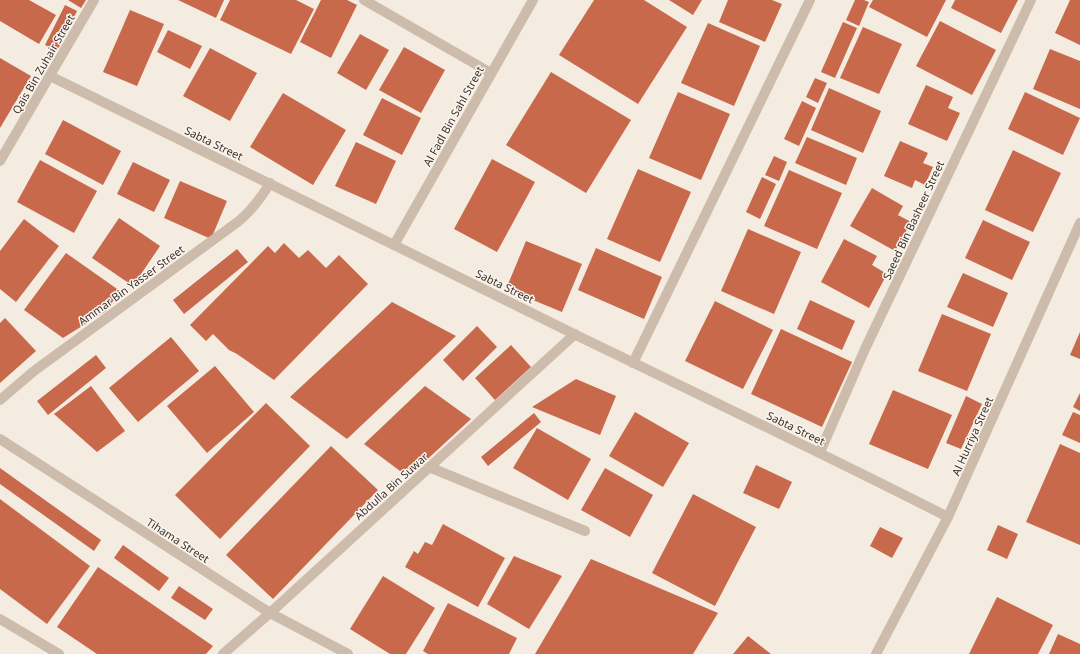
<svg xmlns="http://www.w3.org/2000/svg" width="1080" height="654" font-family="'Noto Sans',sans-serif">
  <rect width="100%" height="100%" fill="#f4ebe1"/>
  <g fill="#c8694b">
    <path d="M0,0H29L56,15L39,44L0,21Z"/>
    <path d="M68,0H86L81,8Z"/>
    <path d="M178,0H224L216,18Z"/>
    <path d="M230,0H296L314,9L291,54L220,20Z"/>
    <path d="M321,0H347L357,5L331,58L300,42Z"/>
    <path d="M594,0H644L687,27L638,104L559,55Z"/>
    <path d="M669,0H702L693,15Z"/>
    <path d="M728,0H772L782,4L765,42L719,22Z"/>
    <path d="M855,0H864L869,2L859,26L846,20Z"/>
    <path d="M873,0H946L927,37L869,7Z"/>
    <path d="M955,0H1018L1001,33L951,8Z"/>
    <path d="M1070,0H1080V45L1055,33Z"/>
    <path d="M65,5L77,11L57,51L45,45Z"/>
    <path d="M130,10L164,24L137,86L103,72Z"/>
    <path d="M940,21L996,50L972,95L916,66Z"/>
    <path d="M843,22L857,28L835,78L821,72Z"/>
    <path d="M708,23L760,46L734,106L681,83Z"/>
    <path d="M863,27L902,44L879,94L840,78Z"/>
    <path d="M168,30L202,46L190,69L157,52Z"/>
    <path d="M360,34L389,50L366,90L337,73Z"/>
    <path d="M404,47L445,70L421,113L379,90Z"/>
    <path d="M210,48L257,73L230,121L183,96Z"/>
    <path d="M1050,49L1080,61V109L1033,89Z"/>
    <path d="M0,58L31,76L0,128Z"/>
    <path d="M551,72L631,120L586,193L506,145Z"/>
    <path d="M815,78L827,83L818,103L806,97Z"/>
    <path d="M926,85L953,97L948,108L960,113L947,141L908,124Z"/>
    <path d="M829,88L881,111L863,153L811,130Z"/>
    <path d="M678,92L730,114L701,180L649,158Z"/>
    <path d="M1025,92L1080,118L1063,155L1008,129Z"/>
    <path d="M283,93L346,130L313,185L250,147Z"/>
    <path d="M382,98L421,118L402,155L363,135Z"/>
    <path d="M802,101L816,108L799,146L784,139Z"/>
    <path d="M63,120L121,151L103,185L45,154Z"/>
    <path d="M807,137L857,158L846,185L795,163Z"/>
    <path d="M900,141L928,153L923,163L933,167L925,185L915,180L912,188L884,176Z"/>
    <path d="M356,142L396,161L376,204L335,186Z"/>
    <path d="M1013,150L1061,173L1033,232L985,210Z"/>
    <path d="M774,156L787,162L779,181L765,175Z"/>
    <path d="M492,159L535,182L497,252L454,229Z"/>
    <path d="M40,160L97,191L74,233L17,202Z"/>
    <path d="M133,162L170,180L154,212L117,194Z"/>
    <path d="M638,169L691,192L660,262L607,239Z"/>
    <path d="M789,170L842,193L817,249L764,226Z"/>
    <path d="M762,177L776,184L760,219L746,212Z"/>
    <path d="M180,181L227,201L211,239L164,218Z"/>
    <path d="M872,188L903,206L898,215L911,222L895,251L850,226Z"/>
    <path d="M119,218L160,246L133,286L92,258Z"/>
    <path d="M24,219L59,246L16,302L0,289V251Z"/>
    <path d="M983,220L1030,242L1012,280L965,258Z"/>
    <path d="M748,229L801,252L774,314L721,291Z"/>
    <path d="M844,239L877,256L872,265L887,274L869,308L821,282Z"/>
    <path d="M526,241L582,264L562,312L506,289Z"/>
    <path d="M284,243L299,258L308,250L326,268L339,255L368,284L274,380L237,354L229,350L213,334L206,341L190,325L268,246L275,253Z"/>
    <path d="M596,248L662,277L644,319L578,290Z"/>
    <path d="M237,249L248,262L184,314L173,300Z"/>
    <path d="M66,253L120,291L106,311L63,338L24,310Z"/>
    <path d="M963,273L1008,293L993,327L947,307Z"/>
    <path d="M810,300L855,321L842,350L797,329Z"/>
    <path d="M715,301L773,330L743,389L685,361Z"/>
    <path d="M392,302L456,336L347,439L290,397Z"/>
    <path d="M942,314L991,334L967,391L918,371Z"/>
    <path d="M5,318L36,351L0,383V323Z"/>
    <path d="M477,326L497,347L463,381L443,360Z"/>
    <path d="M781,329L852,362L822,427L751,394Z"/>
    <path d="M1080,332V359L1070,355Z"/>
    <path d="M171,337L199,371L138,422L109,388Z"/>
    <path d="M511,345L531,367L495,400L475,378Z"/>
    <path d="M96,355L106,368L48,415L37,401Z"/>
    <path d="M215,366L254,412L207,453L167,406Z"/>
    <path d="M576,379L616,396L600,435L532,407Z"/>
    <path d="M91,386L125,431L97,452L54,414Z"/>
    <path d="M425,386L471,419L408,477L364,444Z"/>
    <path d="M893,390L952,415L928,469L869,444Z"/>
    <path d="M1080,393V411L1073,407Z"/>
    <path d="M966,396L982,404L961,449L946,443Z"/>
    <path d="M266,403L310,446L220,539L175,495Z"/>
    <path d="M635,412L689,443L663,487L609,456Z"/>
    <path d="M1073,412L1080,415V443L1062,435Z"/>
    <path d="M534,413L541,422L488,466L481,457Z"/>
    <path d="M537,428L591,459L568,500L513,468Z"/>
    <path d="M1060,444L1080,453V545L1026,522Z"/>
    <path d="M331,446L378,490L273,599L226,555Z"/>
    <path d="M756,465L792,482L779,509L743,493Z"/>
    <path d="M0,468L101,540L94,551L0,484Z"/>
    <path d="M605,468L653,495L630,537L581,510Z"/>
    <path d="M693,494L756,527L715,606L652,573Z"/>
    <path d="M0,499L90,566L47,624L0,589Z"/>
    <path d="M443,524L505,558L478,607L405,567L414,551L418,554L425,542L432,545Z"/>
    <path d="M998,525L1018,534L1007,559L987,550Z"/>
    <path d="M880,527L903,538L892,558L870,546Z"/>
    <path d="M123,545L169,578L159,591L114,558Z"/>
    <path d="M514,556L562,576L529,629L487,604Z"/>
    <path d="M591,559L718,613L693,654H535Z"/>
    <path d="M98,567L213,646L206,654H97L57,627Z"/>
    <path d="M383,576L435,608L406,654H390L350,629Z"/>
    <path d="M179,586L213,609L205,620L171,598Z"/>
    <path d="M997,597L1053,625L1038,654H969Z"/>
    <path d="M448,603L517,638L509,654H428L423,651Z"/>
    <path d="M1058,634L1080,644V654H1049Z"/>
    <path d="M748,636L771,654H733Z"/>
  </g>
  <g fill="none" stroke-linecap="round" stroke-linejoin="round">
    <path stroke="#cdbbac" stroke-width="10" d="M429,467L585,531"/>
    <g stroke="#cdbbac" stroke-width="10">
      <path d="M364,0L491,73"/>
      <path d="M50,76C227,162 402,249 578,336C702,396 826,455 948,517"/>
      <path d="M0,161L94,0"/>
      <path d="M394,245L533,0"/>
      <path d="M633,363L810,0"/>
      <path d="M0,400L34,371L239,221C252,210 261,198 270,183"/>
      <path d="M0,439L270,613L348,654"/>
      <path d="M820,452L865,349L1031,0"/>
      <path d="M0,619L59,654"/>
      <path d="M223,654L270,613L575,334"/>
      <path d="M876,654L948,517L1080,223"/>
    </g>
  </g>
  <g text-anchor="middle" dominant-baseline="central" stroke-width="3" stroke-linejoin="round" paint-order="stroke">
    <g font-size="11" fill="#3b302b" stroke="#fbf5ee">
      <text transform="translate(43 64) rotate(-60)">Qais Bin Zuhair Street</text>
      <text transform="translate(453 116) rotate(-61)">Al Fadl Bin Sahl Street</text>
      <text transform="translate(214 143) rotate(26)">Sabta Street</text>
      <text transform="translate(913 220) rotate(-65)">Saeed Bin Basheer Street</text>
      <text transform="translate(131 285) rotate(-36)">Ammar Bin Yasser Street</text>
      <text transform="translate(505 286) rotate(26)">Sabta Street</text>
      <text transform="translate(796 428) rotate(26)">Sabta Street</text>
      <text transform="translate(972 436) rotate(-66)">Al Hurriya Street</text>
      <text transform="translate(391 486) rotate(-42)">Abdulla Bin Suwar</text>
      <text transform="translate(178 540) rotate(33)">Tihama Street</text>
    </g>
  </g>
</svg>
